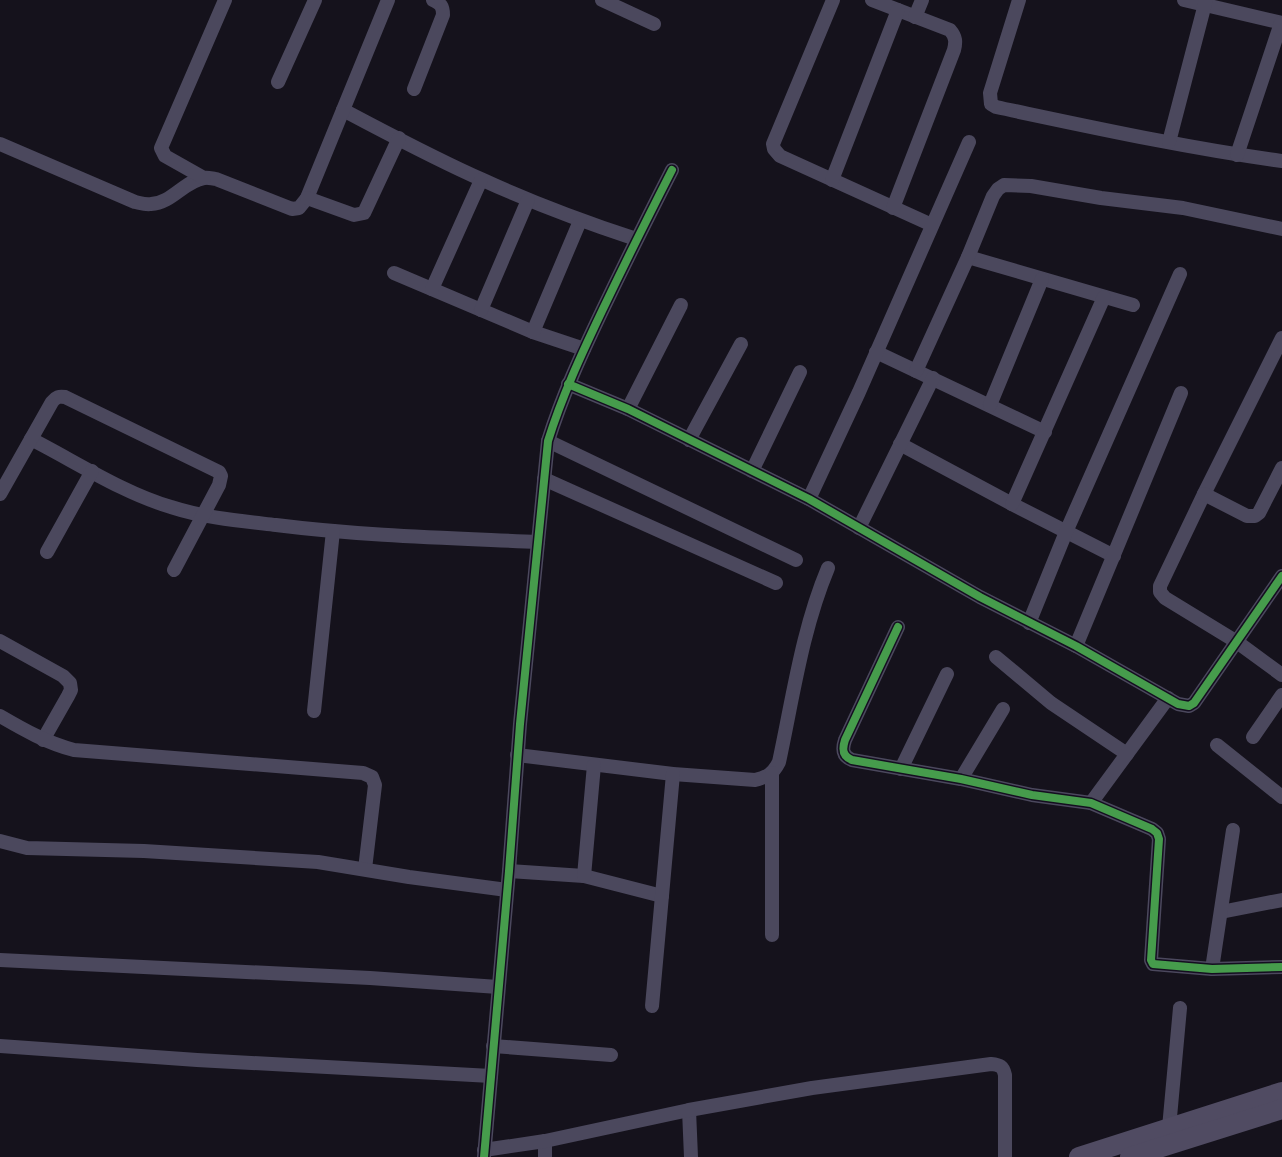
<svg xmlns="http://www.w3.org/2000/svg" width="1282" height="1157" font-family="Manrope,sans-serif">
  <rect width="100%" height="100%" fill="#15121c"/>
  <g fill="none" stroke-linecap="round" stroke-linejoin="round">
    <g stroke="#4b485d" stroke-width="14">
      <path d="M602,0L654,24"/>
      <path d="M833,0L773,144L774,149L780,156L932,225"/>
      <path d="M872,0L950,30C956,37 956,42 954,50L893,208"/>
      <path d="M1019,0L990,93L991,104L996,107C1091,127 1186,148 1282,161"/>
      <path d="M1184,0L1282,23"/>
      <path d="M915,17L922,0"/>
      <path d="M278,82L315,0"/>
      <path d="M414,89L443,15C443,6 441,4 433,0"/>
      <path d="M343,110C389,134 435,159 483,180C533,203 584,222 636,239"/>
      <path d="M1169,142L1206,0"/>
      <path d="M0,144L135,202C140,203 146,205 151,204C172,203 184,181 204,178C208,177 213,179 216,179L292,209L299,208L307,198L388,0"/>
      <path d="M1237,155L1281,23"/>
      <path d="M204,178L165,156L161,148L225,0"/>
      <path d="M832,180L898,10"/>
      <path d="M307,198L354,215L364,213L399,138"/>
      <path d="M968,257L1133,305"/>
      <path d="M394,273L533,332L584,349"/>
      <path d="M432,289L481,180"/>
      <path d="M481,310L528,200"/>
      <path d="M533,332L580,221"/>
      <path d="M1282,338L1204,494L1160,586V592L1165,598L1237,642L1282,675"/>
      <path d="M876,352L1045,432"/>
      <path d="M916,371L968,257L993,196L998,189L1004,185L1031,186L1101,198L1183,208L1282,229"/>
      <path d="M568,384L628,409L809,499L980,597L1076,646L1178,704L1189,706L1194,703L1282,576"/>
      <path d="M990,405L1042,279"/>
      <path d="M628,409L681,305"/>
      <path d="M31,439C76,462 123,493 171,507C205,518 241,521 276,525C363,536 450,538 538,542"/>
      <path d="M689,440L741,344"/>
      <path d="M548,441L796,560"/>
      <path d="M900,444L1012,504L1114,556"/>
      <path d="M752,471L800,372"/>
      <path d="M544,479L776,583"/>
      <path d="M0,494L52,402C56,397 59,396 65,397L219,472L221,476L219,485L174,570"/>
      <path d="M1204,494L1247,516H1255L1259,513L1282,468"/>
      <path d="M809,499L859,392L969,142"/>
      <path d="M1012,504L1104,297"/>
      <path d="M859,528L933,378"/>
      <path d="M47,552L92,471"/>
      <path d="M1029,623L1066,532L1180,274"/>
      <path d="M898,627L845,740C842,749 842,756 852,760L961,779L1032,795L1091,803L1152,829L1157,833L1159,839L1151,960L1153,964L1212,969L1282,967"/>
      <path d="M0,641L63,676L70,683L71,690L68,696L43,740"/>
      <path d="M1076,646L1181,393"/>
      <path d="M996,657L1051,703L1127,754"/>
      <path d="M314,711L333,531"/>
      <path d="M0,716C24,730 47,743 74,750L363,773L372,777L375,785L365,869"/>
      <path d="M1253,737L1282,695"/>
      <path d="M1217,745L1282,797"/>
      <path d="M517,755L673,774L755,780C767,777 773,774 779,762C793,697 802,630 828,568"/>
      <path d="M901,769L947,674"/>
      <path d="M961,779L1003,709"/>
      <path d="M1091,803L1168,698"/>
      <path d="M0,841L27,848L144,851L318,862L409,877L507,890"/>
      <path d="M509,871L584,876L662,896"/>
      <path d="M584,876L594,765"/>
      <path d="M1221,912L1282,900"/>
      <path d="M772,935V773"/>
      <path d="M0,960L370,978L498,987"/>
      <path d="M1212,969L1233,830"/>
      <path d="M652,1006L673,774"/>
      <path d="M0,1046L197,1060L491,1076"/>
      <path d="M493,1046L611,1055"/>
      <path d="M689,1110L691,1157"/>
      <path d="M1169,1128L1180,1008"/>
      <path d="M545,1141V1157"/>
      <path d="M484,1150L545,1141L689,1110L812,1088L991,1064C1000,1065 1003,1066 1005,1075V1157"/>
      <path d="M484,1157L509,871L520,724L548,441C562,396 582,353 602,311C625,263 648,217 672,170"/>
    </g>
    <g stroke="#504b62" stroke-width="20">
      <path d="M1079,1157L1282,1092"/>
      <path d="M1130,1157L1282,1109"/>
    </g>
    <g stroke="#140e20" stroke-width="11">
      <g id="cycleway">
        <path d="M568,384L628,409L809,499L980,597L1076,646L1178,704L1189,706L1194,703L1282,576"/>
        <path d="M898,627L845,740C842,749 842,756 852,760L961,779L1032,795L1091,803L1152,829L1157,833L1159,839L1151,960L1153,964L1212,969L1282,967"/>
        <path d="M484,1157L509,871L520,724L548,441C562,396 582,353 602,311C625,263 648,217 672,170"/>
      </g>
    </g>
    <use href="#cycleway" stroke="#469c4c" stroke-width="8"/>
  </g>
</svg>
